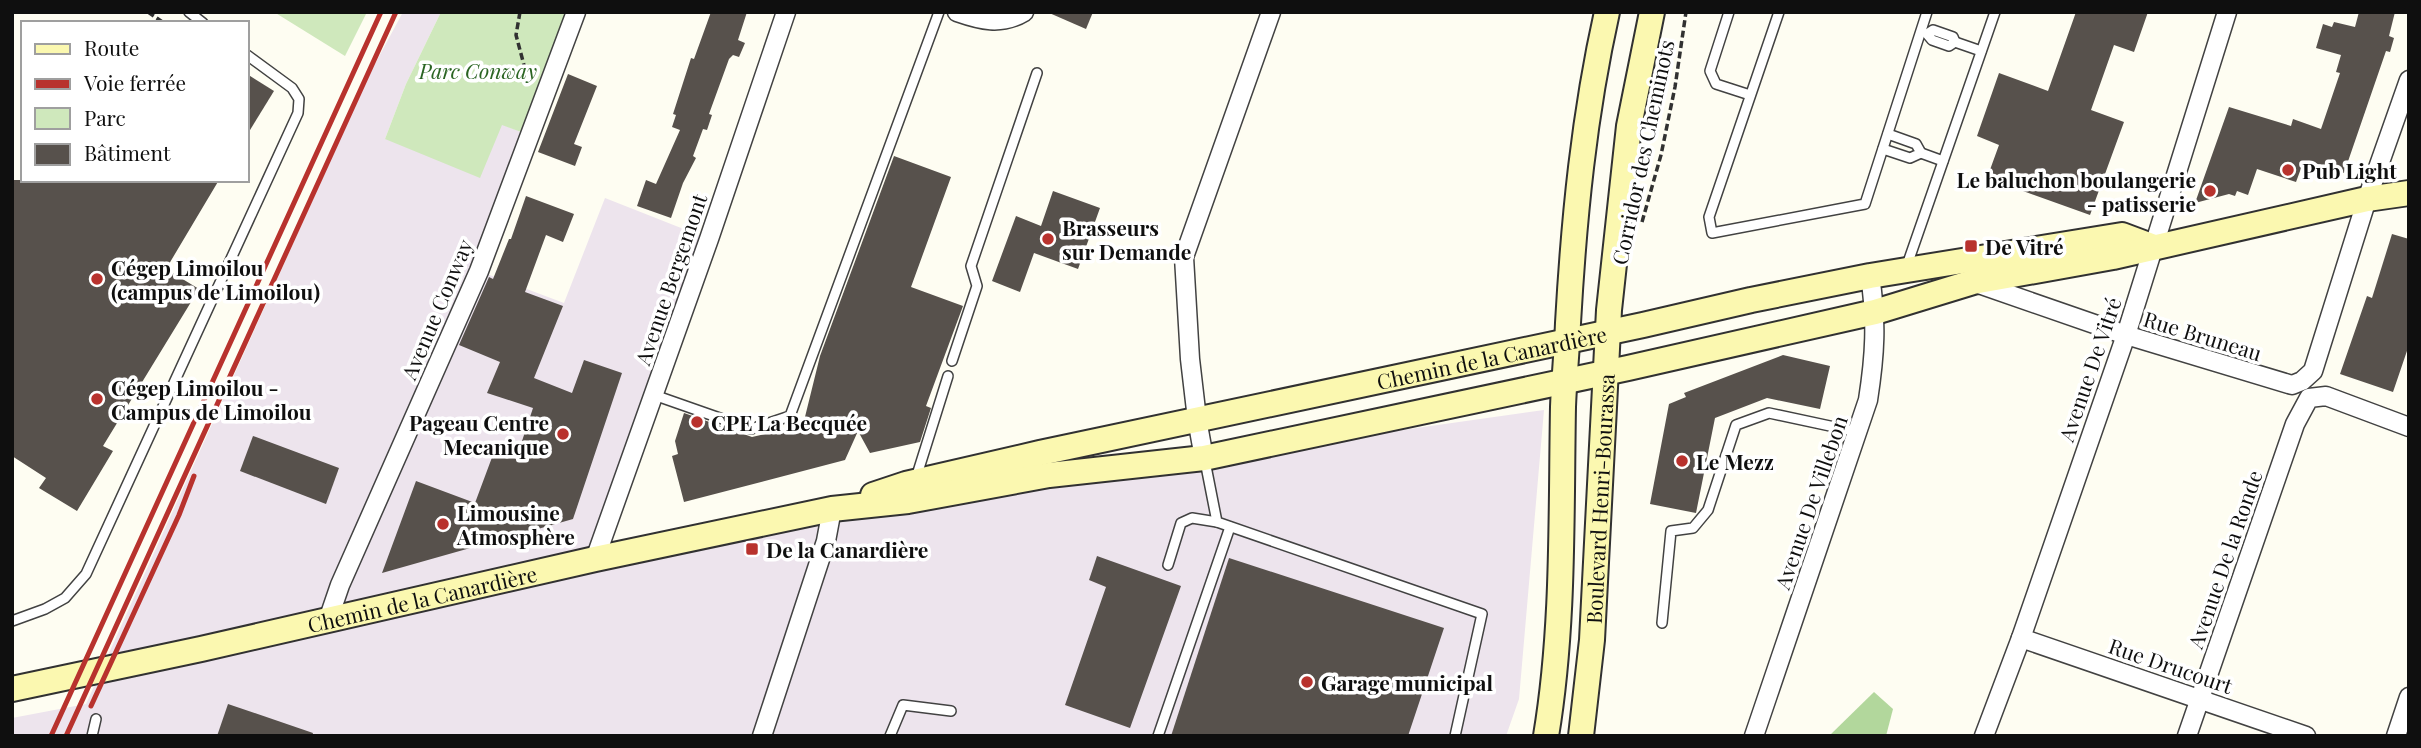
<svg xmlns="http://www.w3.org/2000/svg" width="2421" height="748" font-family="'Playfair Display',serif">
  <rect width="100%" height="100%" fill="#fefdf2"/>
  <path fill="#ede4ed" d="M403,12H441L406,84L385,139L501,124L532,136L479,271L564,303L605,198L709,239L595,558L1204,458L1544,410L1519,699L1506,736H12V718L86,704L369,75Z"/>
  <g fill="#cfe8bc">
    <path d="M274,12H367L345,56Z"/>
    <path d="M441,12H576L532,136L502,125L480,178L385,139L406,84Z"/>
  </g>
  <path fill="#b2d79c" d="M1874,692L1893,709L1886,736H1829Z"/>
  <g fill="#57514c">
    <path d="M711,12H747L738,40L745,43L739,57L733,55L729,59L709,114L712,115L707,130L703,129L693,156L696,158L683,183L671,218L637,206L646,180L656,184L680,130L672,127L676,115L673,114L691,58L694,59Z"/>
    <path d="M1047,12H1093L1086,29Z"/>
    <path d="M2076,12H2148L2134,52L2114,45L2091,110L2124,122L2090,215L1987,178L1999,145L1977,136L1999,73L2048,91Z"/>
    <path d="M2359,12H2395L2389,36L2394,38L2390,52L2386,51L2344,173L2315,163L2313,167L2303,163L2296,182L2257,169L2248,195L2237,191L2235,196L2229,194L2195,203L2229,107L2291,126L2293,119L2321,129L2340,73L2336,72L2341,55L2316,48L2323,24L2332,27L2334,22L2355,27Z"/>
    <path d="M247,74L274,91L247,135Z"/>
    <path d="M568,74L597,86L574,144L582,147L575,166L538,152Z"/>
    <path d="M894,156L951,177L911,287L963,306L926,406L931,408L920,442L870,453L858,431L845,460L684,502L672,456L678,454L675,441L684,413L752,437L803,425L820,356Z"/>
    <path d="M12,180H219L166,269L199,289L103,446L113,451L77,511L39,488L46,478L12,456Z"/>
    <path d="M1053,191L1100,208L1078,269L1034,253L1020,292L992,281L1016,216L1041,226Z"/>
    <path d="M526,196L574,214L563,242L546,235L525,292L563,306L534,378L572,393L584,360L622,373L573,519L382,573L416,481L475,503L494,452L516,459L533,408L487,393L500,362L459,345L489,277L493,279L509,239H511Z"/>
    <path d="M2392,234L2409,239V345L2393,392L2340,374L2367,296L2372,298Z"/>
    <path d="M1783,355L1830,366L1820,409L1767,398L1715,418L1696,513L1650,504L1669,404L1686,397L1684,393Z"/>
    <path d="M253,436L339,468L326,504L240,471Z"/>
    <path d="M1097,556L1181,586L1130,728L1065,705L1106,587L1089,580Z"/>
    <path d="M1229,558L1444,628L1408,736H1171Z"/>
    <path d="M228,704L313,733L312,736H217Z"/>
  </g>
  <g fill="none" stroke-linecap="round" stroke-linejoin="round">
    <g stroke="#424242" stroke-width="12">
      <g id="lane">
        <path d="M189,12L203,23"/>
        <path d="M1729,12L1710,71L1716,84L1750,95"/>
        <path d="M1779,12L1709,217L1712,233L1865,204L1927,12"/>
        <path d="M1933,30L1953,37L1955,42L1949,46L1932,40L1927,34Z"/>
        <path d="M1955,42L1981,51"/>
        <path d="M1883,149L1910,158L1921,153L1916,144L1888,134"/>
        <path d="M1921,153L1943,161"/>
        <path d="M1906,268L1995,12"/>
        <path d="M952,361L977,286L971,266L1037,73"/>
        <path d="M654,395L751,429L790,416L939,12"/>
        <path d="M1205,461L1217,522L1482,614L1455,736"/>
        <path d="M916,478L948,376"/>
        <path d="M1168,565L1181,523L1192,518L1217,522"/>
        <path d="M12,621L45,609L65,598L86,574L298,113L299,99L292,88L247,55"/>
        <path d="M1662,623L1671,531L1693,528L1708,510L1736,425L1769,413L1858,432"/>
        <path d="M92,736L96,719"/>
        <path d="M890,736L903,705L951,711"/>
        <path d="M1158,736L1230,527"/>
      </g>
    </g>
    <g stroke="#424242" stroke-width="21">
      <g id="street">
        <path d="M957,12C980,20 1001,26 1024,12"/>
        <path d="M1976,283L2126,335L2292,385L2302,381L2313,371L2367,199L2409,80"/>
        <path d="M1204,458L1197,419L1190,359L1184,257L1271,12"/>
        <path d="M595,559L709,239L786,12"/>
        <path d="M328,620L340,585L479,271L576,12"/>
        <path d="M2021,638L2306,736"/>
        <path d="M762,736L826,541L832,509"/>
        <path d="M1754,736L1868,400C1875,355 1877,322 1870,276"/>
        <path d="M1984,736L2021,638L2126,335L2227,12"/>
        <path d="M2187,736L2295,424L2309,398L2326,396L2409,427"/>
        <path d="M2396,736L2409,697"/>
      </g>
    </g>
    <g stroke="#313131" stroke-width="28">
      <g id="secondary">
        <path id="s1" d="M873,495L906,484L1040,453L1643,325L1751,300L1870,276L2122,235L2154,247"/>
        <path id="s2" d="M12,689L201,649L595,559L832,509L908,501L1049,475L1204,458L1628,368L1875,312L1973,282L2113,257L2367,199L2409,193"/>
        <path d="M1546,736C1564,628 1561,517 1563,407C1564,379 1567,351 1568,323C1574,217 1584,115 1607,12"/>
        <path id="s3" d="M1581,736L1592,640L1609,310L1629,126L1652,12"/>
      </g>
    </g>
    <g stroke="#313131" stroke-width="3.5" stroke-dasharray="7 3.5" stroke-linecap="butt">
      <path d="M148,12L164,23"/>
      <path d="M520,12L516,35L529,84"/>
      <path d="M1642,222L1661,155L1675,87L1686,12"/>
    </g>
    <use href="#lane" stroke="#fff" stroke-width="9"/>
    <use href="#street" stroke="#fff" stroke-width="18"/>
    <use href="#secondary" stroke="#fbf8b0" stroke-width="24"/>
    <g stroke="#b8322d" stroke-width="5">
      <path d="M91,706L179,515L194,476"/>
      <path d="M51,736L381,12"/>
      <path d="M66,736L396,12"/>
    </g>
  </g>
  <g fill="#b8322d" stroke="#fff" stroke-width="2.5">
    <circle cx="2288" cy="170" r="7"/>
    <circle cx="2210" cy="191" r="7"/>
    <circle cx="1048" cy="239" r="7"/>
    <rect x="1964" y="239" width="14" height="14" rx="3.5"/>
    <circle cx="97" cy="279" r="7"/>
    <circle cx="97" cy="399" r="7"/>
    <circle cx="697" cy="422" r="7"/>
    <circle cx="563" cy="434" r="7"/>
    <circle cx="1682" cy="461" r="7"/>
    <circle cx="443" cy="524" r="7"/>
    <rect x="745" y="542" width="14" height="14" rx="3.5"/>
    <circle cx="1307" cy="682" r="7"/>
  </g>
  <g text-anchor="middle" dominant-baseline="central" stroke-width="7" stroke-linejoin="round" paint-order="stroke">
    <g font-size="21" font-style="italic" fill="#2a6422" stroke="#fff">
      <text x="478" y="70">Parc Conway</text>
    </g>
    <g font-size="21" fill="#0f0f0f" stroke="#fff">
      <text transform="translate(1642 152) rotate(-78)">Corridor des Cheminots</text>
      <text transform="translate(670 279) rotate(-71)">Avenue Bergemont</text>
      <text transform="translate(436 309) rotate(-67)">Avenue Conway</text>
      <text transform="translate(2203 335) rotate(17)">Rue Bruneau</text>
      <text stroke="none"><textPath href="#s1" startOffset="634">Chemin de la Canardière</textPath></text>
      <text transform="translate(2089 369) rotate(-71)">Avenue De Vitré</text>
      <text stroke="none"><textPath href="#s3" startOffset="238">Boulevard Henri-Bourassa</textPath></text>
      <text transform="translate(1810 502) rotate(-71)">Avenue De Villebon</text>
      <text transform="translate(2224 559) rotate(-71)">Avenue De la Ronde</text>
      <text stroke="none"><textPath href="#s2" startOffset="420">Chemin de la Canardière</textPath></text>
      <text transform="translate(2171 665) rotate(19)">Rue Drucourt</text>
    </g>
    <g font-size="21" font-weight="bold" fill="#0f0f0f" stroke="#fff" text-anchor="start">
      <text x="2302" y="170">Pub Light</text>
      <text x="2196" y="179" text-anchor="end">Le baluchon boulangerie<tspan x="2196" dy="24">- patisserie</tspan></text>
      <text x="1062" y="227">Brasseurs<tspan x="1062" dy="24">sur Demande</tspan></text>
      <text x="1985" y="246">De Vitré</text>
      <text x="111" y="267">Cégep Limoilou<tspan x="111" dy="24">(campus de Limoilou)</tspan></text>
      <text x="111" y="387">Cégep Limoilou -<tspan x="111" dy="24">Campus de Limoilou</tspan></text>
      <text x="549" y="422" text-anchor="end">Pageau Centre<tspan x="549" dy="24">Mecanique</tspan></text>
      <text x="711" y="422">CPE La Becquée</text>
      <text x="1696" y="461">Le Mezz</text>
      <text x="457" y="512">Limousine<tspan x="457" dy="24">Atmosphère</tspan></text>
      <text x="766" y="549">De la Canardière</text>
      <text x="1321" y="682">Garage municipal</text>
    </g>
  </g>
  <rect width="2421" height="748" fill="none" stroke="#0f0f0f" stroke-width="28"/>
  <rect x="21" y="21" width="228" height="161" fill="#ffffff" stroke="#9f9f9f" stroke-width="2"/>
  <rect x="35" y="44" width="35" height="10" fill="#fbf8b0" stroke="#9f9f9f" stroke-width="2"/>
  <text x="84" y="56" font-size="21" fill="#0f0f0f">Route</text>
  <rect x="35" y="79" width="35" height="10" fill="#b8322d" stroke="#9f9f9f" stroke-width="2"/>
  <text x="84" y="91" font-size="21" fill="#0f0f0f">Voie ferrée</text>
  <rect x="35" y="108" width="35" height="21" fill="#cfe8bc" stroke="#9f9f9f" stroke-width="2"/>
  <text x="84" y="126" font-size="21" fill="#0f0f0f">Parc</text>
  <rect x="35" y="144" width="35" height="21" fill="#57514c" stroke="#9f9f9f" stroke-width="2"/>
  <text x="84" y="161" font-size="21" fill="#0f0f0f">Bâtiment</text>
</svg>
